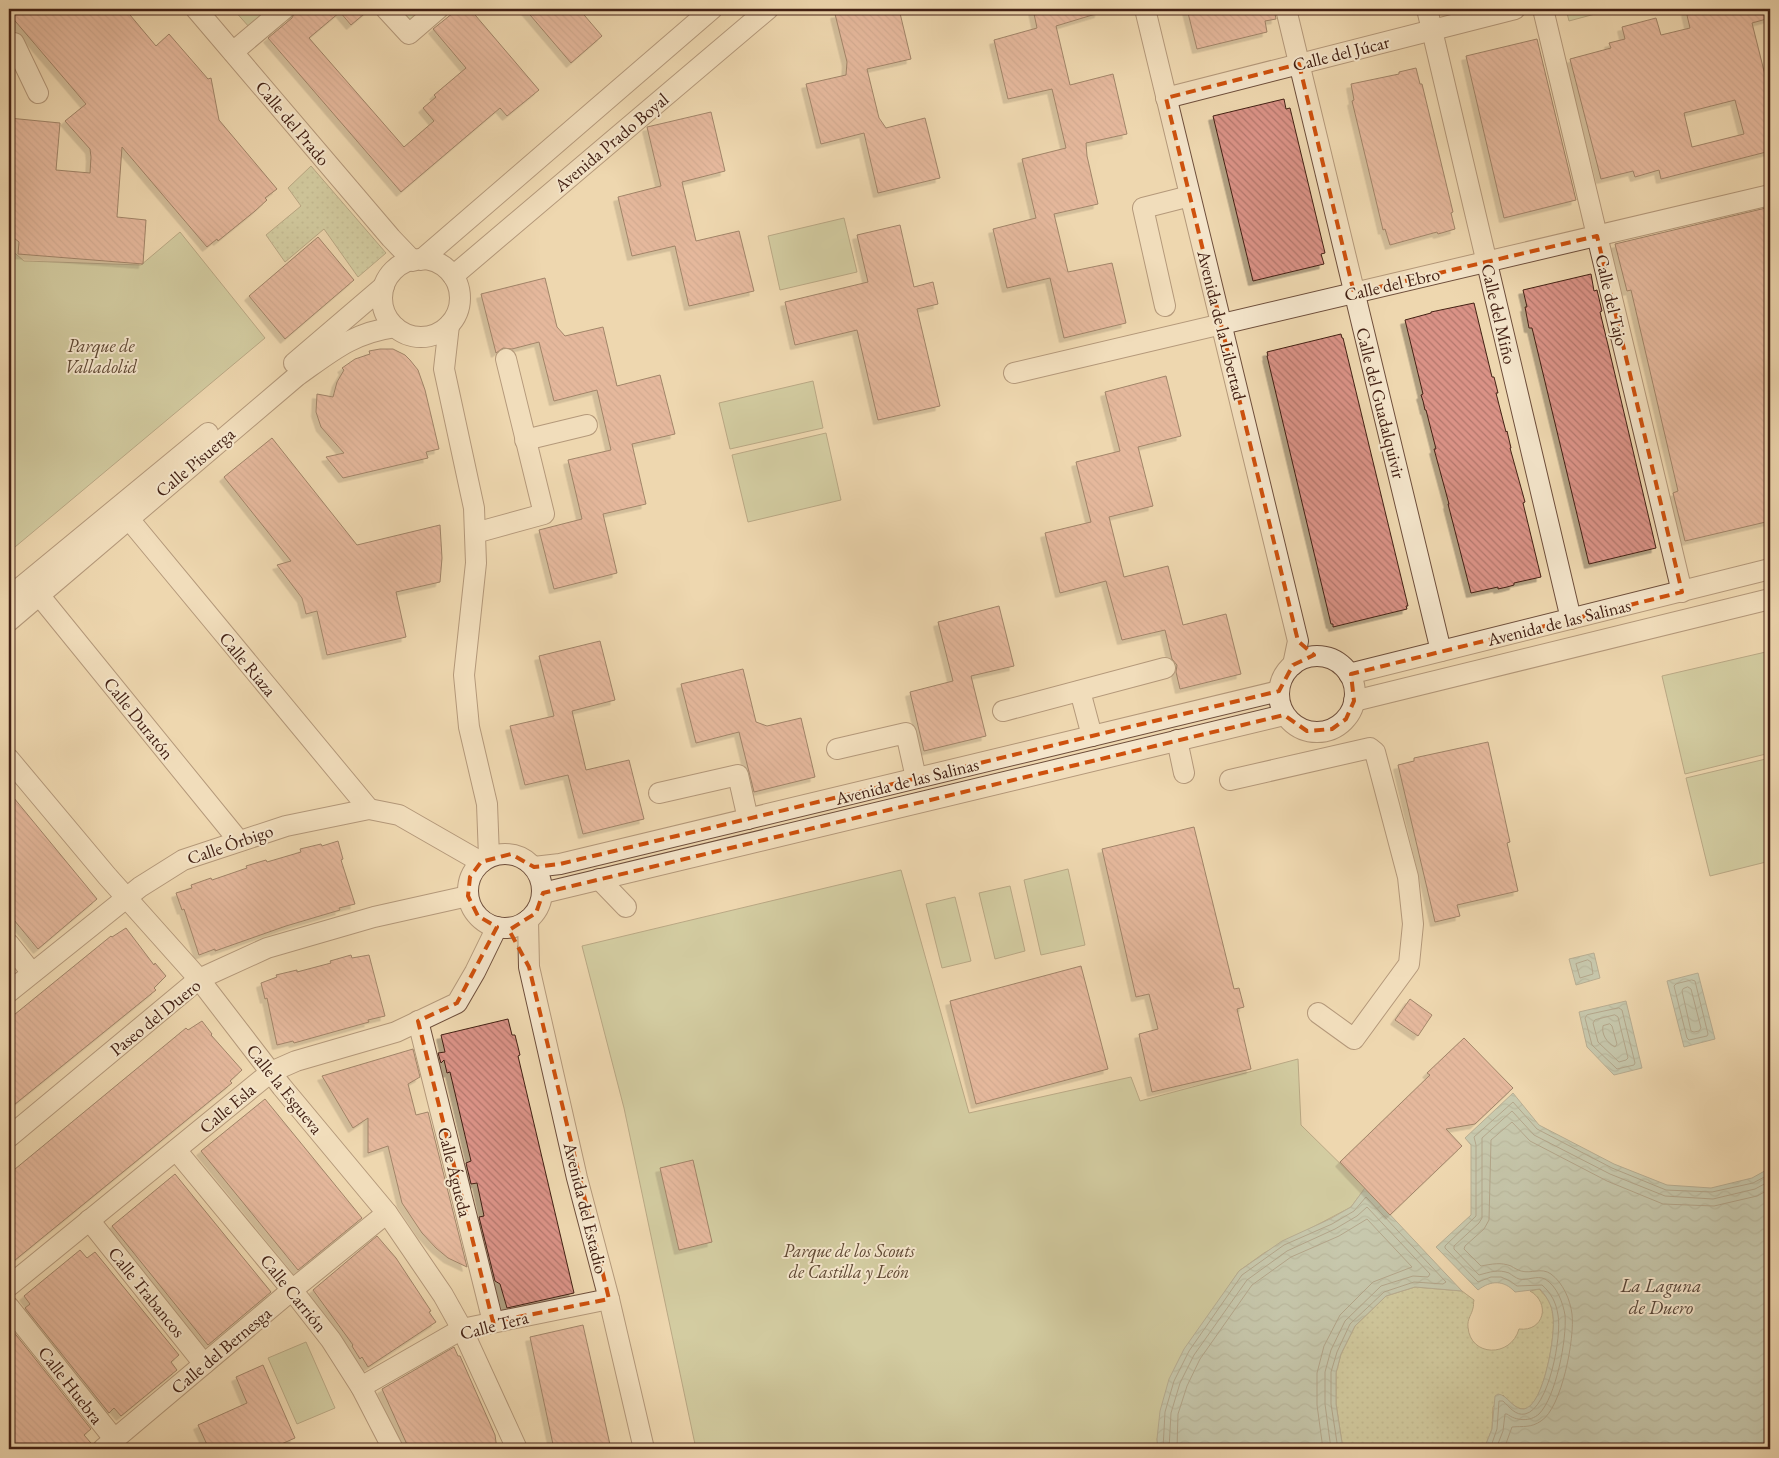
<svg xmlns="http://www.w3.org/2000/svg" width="1779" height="1458" font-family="'EB Garamond',serif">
  <defs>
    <pattern id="grass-dots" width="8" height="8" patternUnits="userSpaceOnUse" patternTransform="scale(1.25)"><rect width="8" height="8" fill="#b2bf90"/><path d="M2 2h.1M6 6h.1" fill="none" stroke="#929b74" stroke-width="1.8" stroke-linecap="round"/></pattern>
    <pattern id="water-waves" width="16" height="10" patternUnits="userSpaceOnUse" patternTransform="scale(1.25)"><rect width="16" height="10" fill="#99b9ae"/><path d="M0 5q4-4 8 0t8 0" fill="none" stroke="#7e968c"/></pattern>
    <pattern id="building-back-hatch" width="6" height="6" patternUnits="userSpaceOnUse" patternTransform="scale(1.25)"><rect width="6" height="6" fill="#da9286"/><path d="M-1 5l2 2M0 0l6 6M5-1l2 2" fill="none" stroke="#b2776c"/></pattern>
    <filter id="shadow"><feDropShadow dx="-4.5" dy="4.5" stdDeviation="0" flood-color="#0004"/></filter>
  </defs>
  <rect width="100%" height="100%" fill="#eed7af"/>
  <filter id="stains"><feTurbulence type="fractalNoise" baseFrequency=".004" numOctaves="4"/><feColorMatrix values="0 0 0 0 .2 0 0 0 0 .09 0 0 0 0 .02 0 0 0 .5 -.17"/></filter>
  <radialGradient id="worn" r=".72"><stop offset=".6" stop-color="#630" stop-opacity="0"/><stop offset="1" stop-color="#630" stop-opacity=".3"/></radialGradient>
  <g fill="url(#grass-dots)" stroke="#7a7052">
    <path d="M311,166L386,253L358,277L324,229L285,262L266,235L301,206L288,188Z"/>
    <path d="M1415,1287L1462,1291L1474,1300C1473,1303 1474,1306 1473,1308C1472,1314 1467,1319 1468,1327C1470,1357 1511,1358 1519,1329C1544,1332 1551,1303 1530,1291L1539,1289C1547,1297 1552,1304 1553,1316C1556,1333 1544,1405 1525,1409C1516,1410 1508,1400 1503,1395L1493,1407L1492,1429L1484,1449H1343L1336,1404V1373L1341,1354L1355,1326L1386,1296Z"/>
  </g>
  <g fill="#b2bf90" stroke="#7a7052">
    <path d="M233,9H274L250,28Z"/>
    <path d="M395,9H428L409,25Z"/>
    <path d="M1566,9H1593L1595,14L1569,21Z"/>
    <path d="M844,218L857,272L780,290L768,236Z"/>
    <path d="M180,232L265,338L9,552V248L24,261L141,265Z"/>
    <path d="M813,381L823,428L730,449L719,403Z"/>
    <path d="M826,433L841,500L748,522L732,455Z"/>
    <path d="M1770,651V753L1685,774L1662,676Z"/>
    <path d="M1770,758V861L1710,876L1686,778Z"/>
    <path d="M1068,869L1085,945L1041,955L1024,880Z"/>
    <path d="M901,870L969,1113L1131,1077L1140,1101L1298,1059L1301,1125L1365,1188L1351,1207L1264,1253L1239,1271L1212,1311L1157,1439L1158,1449H696L624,1108L582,946Z"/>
    <path d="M1010,886L1025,951L995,959L979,893Z"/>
    <path d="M955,897L971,961L942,968L926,904Z"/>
    <path d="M306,1342L335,1408L297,1424L268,1358Z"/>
  </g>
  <g fill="url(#water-waves)" stroke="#777c70">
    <path d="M1594,953L1600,978L1576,985L1569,959Z"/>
    <path d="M1698,973L1715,1039L1684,1047L1667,981Z"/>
    <path d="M1626,1001L1642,1068L1614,1075L1587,1047L1579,1012Z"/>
    <path d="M1513,1093L1539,1125L1614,1164L1667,1185L1711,1188L1752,1178L1770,1168V1449H1484L1492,1429L1495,1396L1498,1394C1508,1395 1513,1410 1524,1409C1544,1406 1556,1333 1553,1316C1552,1305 1547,1297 1540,1289L1515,1292C1504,1280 1491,1280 1478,1290L1436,1247L1471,1215V1145L1465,1138Z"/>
    <path d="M1365,1188L1462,1291L1415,1287L1386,1296L1355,1326L1341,1354L1336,1373V1404L1343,1449H1158L1157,1439L1160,1411L1169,1379L1184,1349L1239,1271L1282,1241L1330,1219L1351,1207Z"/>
  </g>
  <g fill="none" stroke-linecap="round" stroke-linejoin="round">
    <g stroke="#6e6d61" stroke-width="1">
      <path d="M1588,960L1591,962L1593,974L1580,978L1576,964Z"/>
      <path d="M1692,980L1695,981L1708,1034L1707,1036L1689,1040L1687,1038L1674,986L1676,984Z"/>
      <path d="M1688,987L1691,989L1701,1028L1699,1031L1694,1032L1691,1031L1682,991L1683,989Z"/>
      <path d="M1619,1008L1622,1010L1635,1063L1634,1065L1617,1069L1592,1045L1585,1018L1587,1015Z"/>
      <path d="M1615,1015L1618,1017L1628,1058L1626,1060L1619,1062L1598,1042L1593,1023L1595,1020Z"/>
      <path d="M1610,1024L1612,1026L1617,1044L1615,1047C1607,1043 1601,1034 1603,1026Z"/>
      <path d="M1163,1449L1165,1412L1174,1381L1189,1351L1242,1275L1284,1245L1332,1224L1354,1211L1366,1197L1446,1282L1443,1284L1414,1282L1384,1292L1350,1324L1337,1352L1331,1372V1404L1338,1449"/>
      <path d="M1169,1449L1171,1413L1180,1383L1194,1355L1247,1280L1287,1251L1335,1229L1357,1216L1367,1207L1430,1274L1428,1277L1413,1276L1381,1286L1345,1321L1331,1350L1325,1372V1404L1331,1449"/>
      <path d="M1177,1449L1178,1414L1187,1386L1200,1359L1252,1285L1291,1257L1339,1236L1367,1219L1412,1267L1373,1282L1340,1315L1324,1346L1317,1373V1405L1323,1449"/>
      <path d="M1490,1449L1497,1429L1499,1401H1503C1509,1407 1516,1416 1525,1414C1549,1409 1562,1335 1558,1315C1556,1302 1551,1293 1542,1285L1517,1286L1510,1281L1501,1277H1491L1478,1282L1445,1248V1246L1476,1216V1145L1474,1137L1513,1102L1537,1129L1612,1168L1666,1190L1712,1192L1753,1183L1770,1174"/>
      <path d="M1496,1449L1503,1431L1505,1414H1507C1516,1421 1530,1422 1539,1414C1556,1397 1567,1339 1565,1315C1563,1303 1557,1286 1545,1279C1537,1275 1527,1281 1519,1279C1516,1278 1512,1275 1509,1273C1498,1269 1490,1272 1479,1275L1454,1249V1246L1479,1223L1482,1218V1138L1512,1111L1534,1135L1610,1174L1665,1196L1713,1199L1755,1189L1770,1181"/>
      <path d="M1504,1449L1512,1427C1523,1426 1531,1428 1541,1421C1562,1408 1575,1337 1572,1314C1570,1299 1563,1283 1551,1274C1541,1267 1532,1274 1521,1271C1518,1270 1514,1268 1511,1266C1501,1262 1492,1264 1481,1266L1464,1249L1465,1246L1484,1229L1489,1220L1491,1140L1512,1122L1530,1141L1607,1181L1663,1204L1714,1206L1757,1196L1770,1189"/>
    </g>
  </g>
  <g fill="url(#building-back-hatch)" stroke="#432114" fill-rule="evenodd" filter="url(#shadow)">
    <path d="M18,9H125L156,46L169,34L208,79L211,78L219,120L277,189L265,198L267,200L255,211L218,241L217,239L207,247L122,147L117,217L146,220L143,264L18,254L19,242L9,234V118L60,123L56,170L90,173L91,157L90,149L65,121L86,104L10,15Z"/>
    <path d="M296,9H370L351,25L340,12L309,38L404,147L434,121L423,108L436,97L434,95L466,68L433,29L458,9H470L539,90L507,116L500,108L401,192L268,38L292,18Z"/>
    <path d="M525,9H579L602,36L571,63Z"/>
    <path d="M858,9H899L911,59L867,69L879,118L886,128L925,118L940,178L878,193L864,133L821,144L806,84L846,75L847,62L835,14Z"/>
    <path d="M1033,9H1099V13L1056,26L1070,85L1113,74L1127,134L1086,143L1087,156L1098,204L1054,214L1068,272L1112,263L1126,323L1064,338L1050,278L1007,288L993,229L1036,218L1022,159L1066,148L1052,89L1008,99L994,40L1037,28Z"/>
    <path d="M1187,9H1274L1276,19L1265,21L1267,32L1197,49Z"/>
    <path d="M1695,9H1770V18L1752,23L1770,95V151L1661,179L1659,170L1635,177L1633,171L1601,179L1570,59L1611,48L1609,43L1625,39L1622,27L1656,18L1661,35L1690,28L1686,11ZM1735,100L1744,134L1692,147L1684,113Z"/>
    <path d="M1537,39L1576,200L1504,218L1466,56Z"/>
    <path d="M1416,68L1420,84H1422L1453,212L1451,213L1455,229L1438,234L1437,232L1390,245L1385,229L1383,230L1378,209L1352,101L1354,100L1351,84L1399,74V72Z"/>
    <path d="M1284,99L1286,109L1290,108L1325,253L1321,254L1324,264L1253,281L1213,116Z"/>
    <path d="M711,112L725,171L682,182L696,241L739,231L754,291L689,306L675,246L632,256L618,197L661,186L647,127Z"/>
    <path d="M1770,207V521L1685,541L1673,493L1678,491L1631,290L1627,291L1615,244Z"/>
    <path d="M900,225L914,287L933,282L938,304L917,309L940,406L878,420L857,330L795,345L785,302L868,282L857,235Z"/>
    <path d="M318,237L354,280L285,339L249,296Z"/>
    <path d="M1591,274L1594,291L1597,290L1602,311L1600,312L1608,345L1656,548L1589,564L1532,328H1529L1525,307H1527L1523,290Z"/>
    <path d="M545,278L557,327L565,336L603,327L617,386L660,375L675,434L632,444L646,504L603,514L617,573L554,589L539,530L582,519L568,460L611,450L597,390L554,401L539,342L512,349L503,348L496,353L481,294Z"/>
    <path d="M1474,303L1492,377H1494L1498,393H1496L1506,432L1507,431L1511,448H1510L1525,502L1523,503L1541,577L1514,583V585L1507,587L1498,589V587L1471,593L1448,504H1449L1434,449H1436L1426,410H1425L1423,401L1421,395L1423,394L1405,320L1431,313V312Z"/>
    <path d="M1341,334L1342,338H1343L1408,606H1406L1407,609L1333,627V624H1331L1267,356H1268L1267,352Z"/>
    <path d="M380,349H393L405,355L410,360L418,370L425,390L439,449L426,452L428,458L343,478L326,457L344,453L321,427L316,412L317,394L333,397L337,382L344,370L342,368L355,359L370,354L369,351Z"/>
    <path d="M1166,376L1181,436L1138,447L1153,506L1109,517L1124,577L1168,566L1183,625L1226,614L1241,674L1180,689L1176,672L1177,665L1172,659L1165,630L1122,640L1106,581L1060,593L1045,533L1091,522L1076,462L1120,451L1105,392Z"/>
    <path d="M272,438L357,545L440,525L442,558L440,582L396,592L406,637L327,655L317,611L306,614L302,598L277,565L291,561L224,477Z"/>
    <path d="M999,606L1014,666L971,676L986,736L924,751L910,692L953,681L938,622Z"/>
    <path d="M600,641L615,700L572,711L586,770L629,760L644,819L583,834L568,775L525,785L510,726L554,716L539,656Z"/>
    <path d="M743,669L756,722L767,726L801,718L815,777L754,792L739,732L696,743L681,684Z"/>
    <path d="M1488,742L1510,842L1507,843L1518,891L1457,905L1460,916L1435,922L1398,765L1414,761V758Z"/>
    <path d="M9,792L97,899L38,949L9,914Z"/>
    <path d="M1194,827L1234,989L1239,988L1244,1007L1237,1009L1251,1069L1152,1092L1139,1034L1158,1029L1149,994L1136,997L1102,849Z"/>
    <path d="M338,841L343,859L341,860L355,904L339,908L340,910L286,926L215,951V949L199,955L184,909L182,910L176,893L192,888L191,885L211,878L212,880L247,868L246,866L266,860L267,862L301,852L300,849L321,844L322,846Z"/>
    <path d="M126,928L154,965L155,963L166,976L154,988L156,990L9,1109V1019L111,936L112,937Z"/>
    <path d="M351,955L352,958L369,955L385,1016L368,1020L369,1022L294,1043L293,1041L277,1045L267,998L265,999L261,983L277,977L276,975L297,970V972L331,963L330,961Z"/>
    <path d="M1081,966L1108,1069L976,1104L950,1001Z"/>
    <path d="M1410,999L1432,1015L1418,1036L1395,1020Z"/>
    <path d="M508,1019L512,1035H515L520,1055L518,1056L574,1293L507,1308L500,1284L495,1281L479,1217L484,1216L477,1183L471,1184L466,1163L471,1161L450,1072L447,1073L444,1060L441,1063L438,1053L445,1052L441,1035Z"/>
    <path d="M202,1021L212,1034L211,1035L242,1070L230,1081L232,1083L9,1265V1174L186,1028L188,1030Z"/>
    <path d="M1464,1038L1513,1088L1475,1124L1446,1129L1462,1146L1390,1215L1340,1162L1430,1075L1427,1073Z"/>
    <path d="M413,1049L420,1077L408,1084L416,1115L428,1112L467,1267L448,1258L436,1248L422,1233L402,1203L388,1146L368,1153V1118L353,1128L322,1076Z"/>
    <path d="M265,1099L362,1218L298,1270L201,1151Z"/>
    <path d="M693,1160L712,1242L679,1250L660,1168Z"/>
    <path d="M175,1174L271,1292L208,1345L112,1226Z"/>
    <path d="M377,1236L396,1258L431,1311L429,1312L436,1322L368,1367L362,1357L360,1359L352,1346L353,1345L313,1290Z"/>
    <path d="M80,1250L87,1258L95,1252L179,1355L171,1362L177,1370L121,1416L114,1408L109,1413L25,1308L30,1304L24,1296Z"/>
    <path d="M583,1325L611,1449H554L530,1337Z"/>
    <path d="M9,1326L91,1429L84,1435L91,1443L83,1449H9Z"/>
    <path d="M454,1347L458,1356H460L495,1435L497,1449H409L382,1389Z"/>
    <path d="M263,1365L295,1438L270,1449H209L198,1425L247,1403L236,1377Z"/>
  </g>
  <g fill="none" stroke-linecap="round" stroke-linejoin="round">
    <g stroke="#6e4e3b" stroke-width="22">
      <g id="minor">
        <path d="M196,9L391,238L413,261"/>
        <path d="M386,9L409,34L438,9"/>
        <path d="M1145,9L1298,641L1293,665"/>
        <path d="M1286,9L1441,651"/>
        <path d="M1427,9L1571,619"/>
        <path d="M1543,9L1682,592"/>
        <path d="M9,42L14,43L38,93"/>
        <path d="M233,52L284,9"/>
        <path d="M1166,98L1515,9"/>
        <circle cx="421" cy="298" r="39"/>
        <path d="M421,260L712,9"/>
        <path d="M453,276L768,9"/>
        <path d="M1165,306L1143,208L1190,196"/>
        <path d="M449,325L444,369L474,508L476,563L464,675L469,727L487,804L489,857"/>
        <path d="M294,363L384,286"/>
        <path d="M1014,373L1770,195"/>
        <path d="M525,440L587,425"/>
        <path d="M128,518L369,809"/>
        <path d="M475,533L544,514L506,359"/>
        <path d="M39,595L239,841"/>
        <path d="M9,597L208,433"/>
        <path d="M9,621L297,376C331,352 352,333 395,327"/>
        <circle cx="1317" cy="694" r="38"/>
        <path d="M1349,674L1770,569"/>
        <path d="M1080,691L1092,736"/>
        <path d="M1354,701L1770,599"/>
        <path d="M1003,711L1165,668"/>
        <path d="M1177,740L1184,773"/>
        <path d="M837,749L906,733L916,778"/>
        <path d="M9,759L107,876L199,979L282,1087L387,1213L443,1295L462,1329L517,1449"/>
        <path d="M1230,780L1370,748L1375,752L1408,877L1413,924L1409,964L1354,1039L1318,1013"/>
        <path d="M659,793L738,775L748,819"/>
        <circle cx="505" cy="891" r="37"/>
        <path d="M534,867L560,864L1279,691"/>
        <path d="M599,879L626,907"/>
        <path d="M543,893L1284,715"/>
        <path d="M528,920L529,967L577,1178L609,1299L644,1449"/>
        <path d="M9,944L32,973"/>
        <path d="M9,992L140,887L183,860L286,826L369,809L399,815L481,862"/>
        <path d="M418,1021L493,1322"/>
        <path d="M9,1137L199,979L267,948L374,917L468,896"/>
        <path d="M176,1150L292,1290L331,1340L361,1387L393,1449"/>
        <path d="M89,1220L204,1364"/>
        <path d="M9,1286L271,1072L296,1061L396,1032L457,1003L475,972L497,927"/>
        <path d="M9,1307L115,1440"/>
        <path d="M361,1387L462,1329L609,1299"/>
        <path d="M103,1449L292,1290L387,1213"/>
      </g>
    </g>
    <use href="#minor" stroke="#f4e5cb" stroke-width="20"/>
  </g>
  <path d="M0 0H1779V1458H0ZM1299,64L1354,293L1597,236L1682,592L1351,674L1354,701L1346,719L1332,729L1307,731L1284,715L543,893L536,913L509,930L529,967L609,1299L493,1322L418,1021L457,1003L497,927L478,916L468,896L470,877L481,862L511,854L534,867L560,864L1279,691L1293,665L1314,655L1298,641L1166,98Z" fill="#eed7af" fill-opacity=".55" fill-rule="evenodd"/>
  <path fill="none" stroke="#cf510d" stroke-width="4" stroke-dasharray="10 6" stroke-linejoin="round" d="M1299,64L1354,293L1597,236L1682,592L1351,674L1354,701L1346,719L1332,729L1307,731L1284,715L543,893L536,913L509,930L529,967L609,1299L493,1322L418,1021L457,1003L497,927L478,916L468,896L470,877L481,862L511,854L534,867L560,864L1279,691L1293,665L1314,655L1298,641L1166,98Z"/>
  <g text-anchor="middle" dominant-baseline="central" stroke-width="4" stroke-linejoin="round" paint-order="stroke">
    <g font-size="18" fill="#432114" stroke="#f4e5cb">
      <text transform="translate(1341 53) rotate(-14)">Calle del Júcar</text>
      <text transform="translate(293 123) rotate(50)">Calle del Prado</text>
      <text transform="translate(611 142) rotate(-40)">Avenida Prado Boyal</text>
      <text transform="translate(1392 284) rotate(-13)">Calle del Ebro</text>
      <text transform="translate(1612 300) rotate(77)">Calle del Tajo</text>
      <text transform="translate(1499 314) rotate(77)">Calle del Miño</text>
      <text transform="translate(1222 325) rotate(76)">Avenida de la Libertad</text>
      <text transform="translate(1381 403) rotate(76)">Calle del Guadalquivir</text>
      <text transform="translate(195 462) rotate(-40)">Calle Pisuerga</text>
      <text transform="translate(1559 622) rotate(-14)">Avenida de las Salinas</text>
      <text transform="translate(248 664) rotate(50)">Calle Riaza</text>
      <text transform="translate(139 718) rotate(51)">Calle Duratón</text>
      <text transform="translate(907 781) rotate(-14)">Avenida de las Salinas</text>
      <text transform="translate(230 844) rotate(-19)">Calle Órbigo</text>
      <text transform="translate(155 1017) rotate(-39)">Paseo del Duero</text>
      <text transform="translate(285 1089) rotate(51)">Calle la Esgueva</text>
      <text transform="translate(227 1108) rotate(-40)">Calle Esla</text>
      <text transform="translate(455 1172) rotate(76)">Calle Águeda</text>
      <text transform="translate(586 1208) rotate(76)">Avenida del Estadio</text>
      <text transform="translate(147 1292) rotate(51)">Calle Trabancos</text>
      <text transform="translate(294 1293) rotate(51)">Calle Carrión</text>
      <text transform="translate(494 1325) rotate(-14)">Calle Tera</text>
      <text transform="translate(221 1350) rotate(-40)">Calle del Bernesga</text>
      <text transform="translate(71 1385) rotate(52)">Calle Huebra</text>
    </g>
    <g font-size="18" font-style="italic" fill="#5f4833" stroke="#f4e5cb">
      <text x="101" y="345">Parque de<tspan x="101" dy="21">Valladolid</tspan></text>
      <text x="849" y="1250">Parque de los Scouts<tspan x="849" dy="21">de Castilla y León</tspan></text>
    </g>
    <g font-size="19" font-style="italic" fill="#58473a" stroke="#f4e5cb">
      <text x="1661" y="1285">La Laguna<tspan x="1661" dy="22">de Duero</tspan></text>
    </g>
  </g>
  <rect width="1779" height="1458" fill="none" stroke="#eed7af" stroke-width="30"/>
  <rect x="10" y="10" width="1759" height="1438" fill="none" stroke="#432114" stroke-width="2.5"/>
  <rect x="15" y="15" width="1749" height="1428" fill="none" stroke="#432114"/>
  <rect width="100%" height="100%" filter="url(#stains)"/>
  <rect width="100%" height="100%" fill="url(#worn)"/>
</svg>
